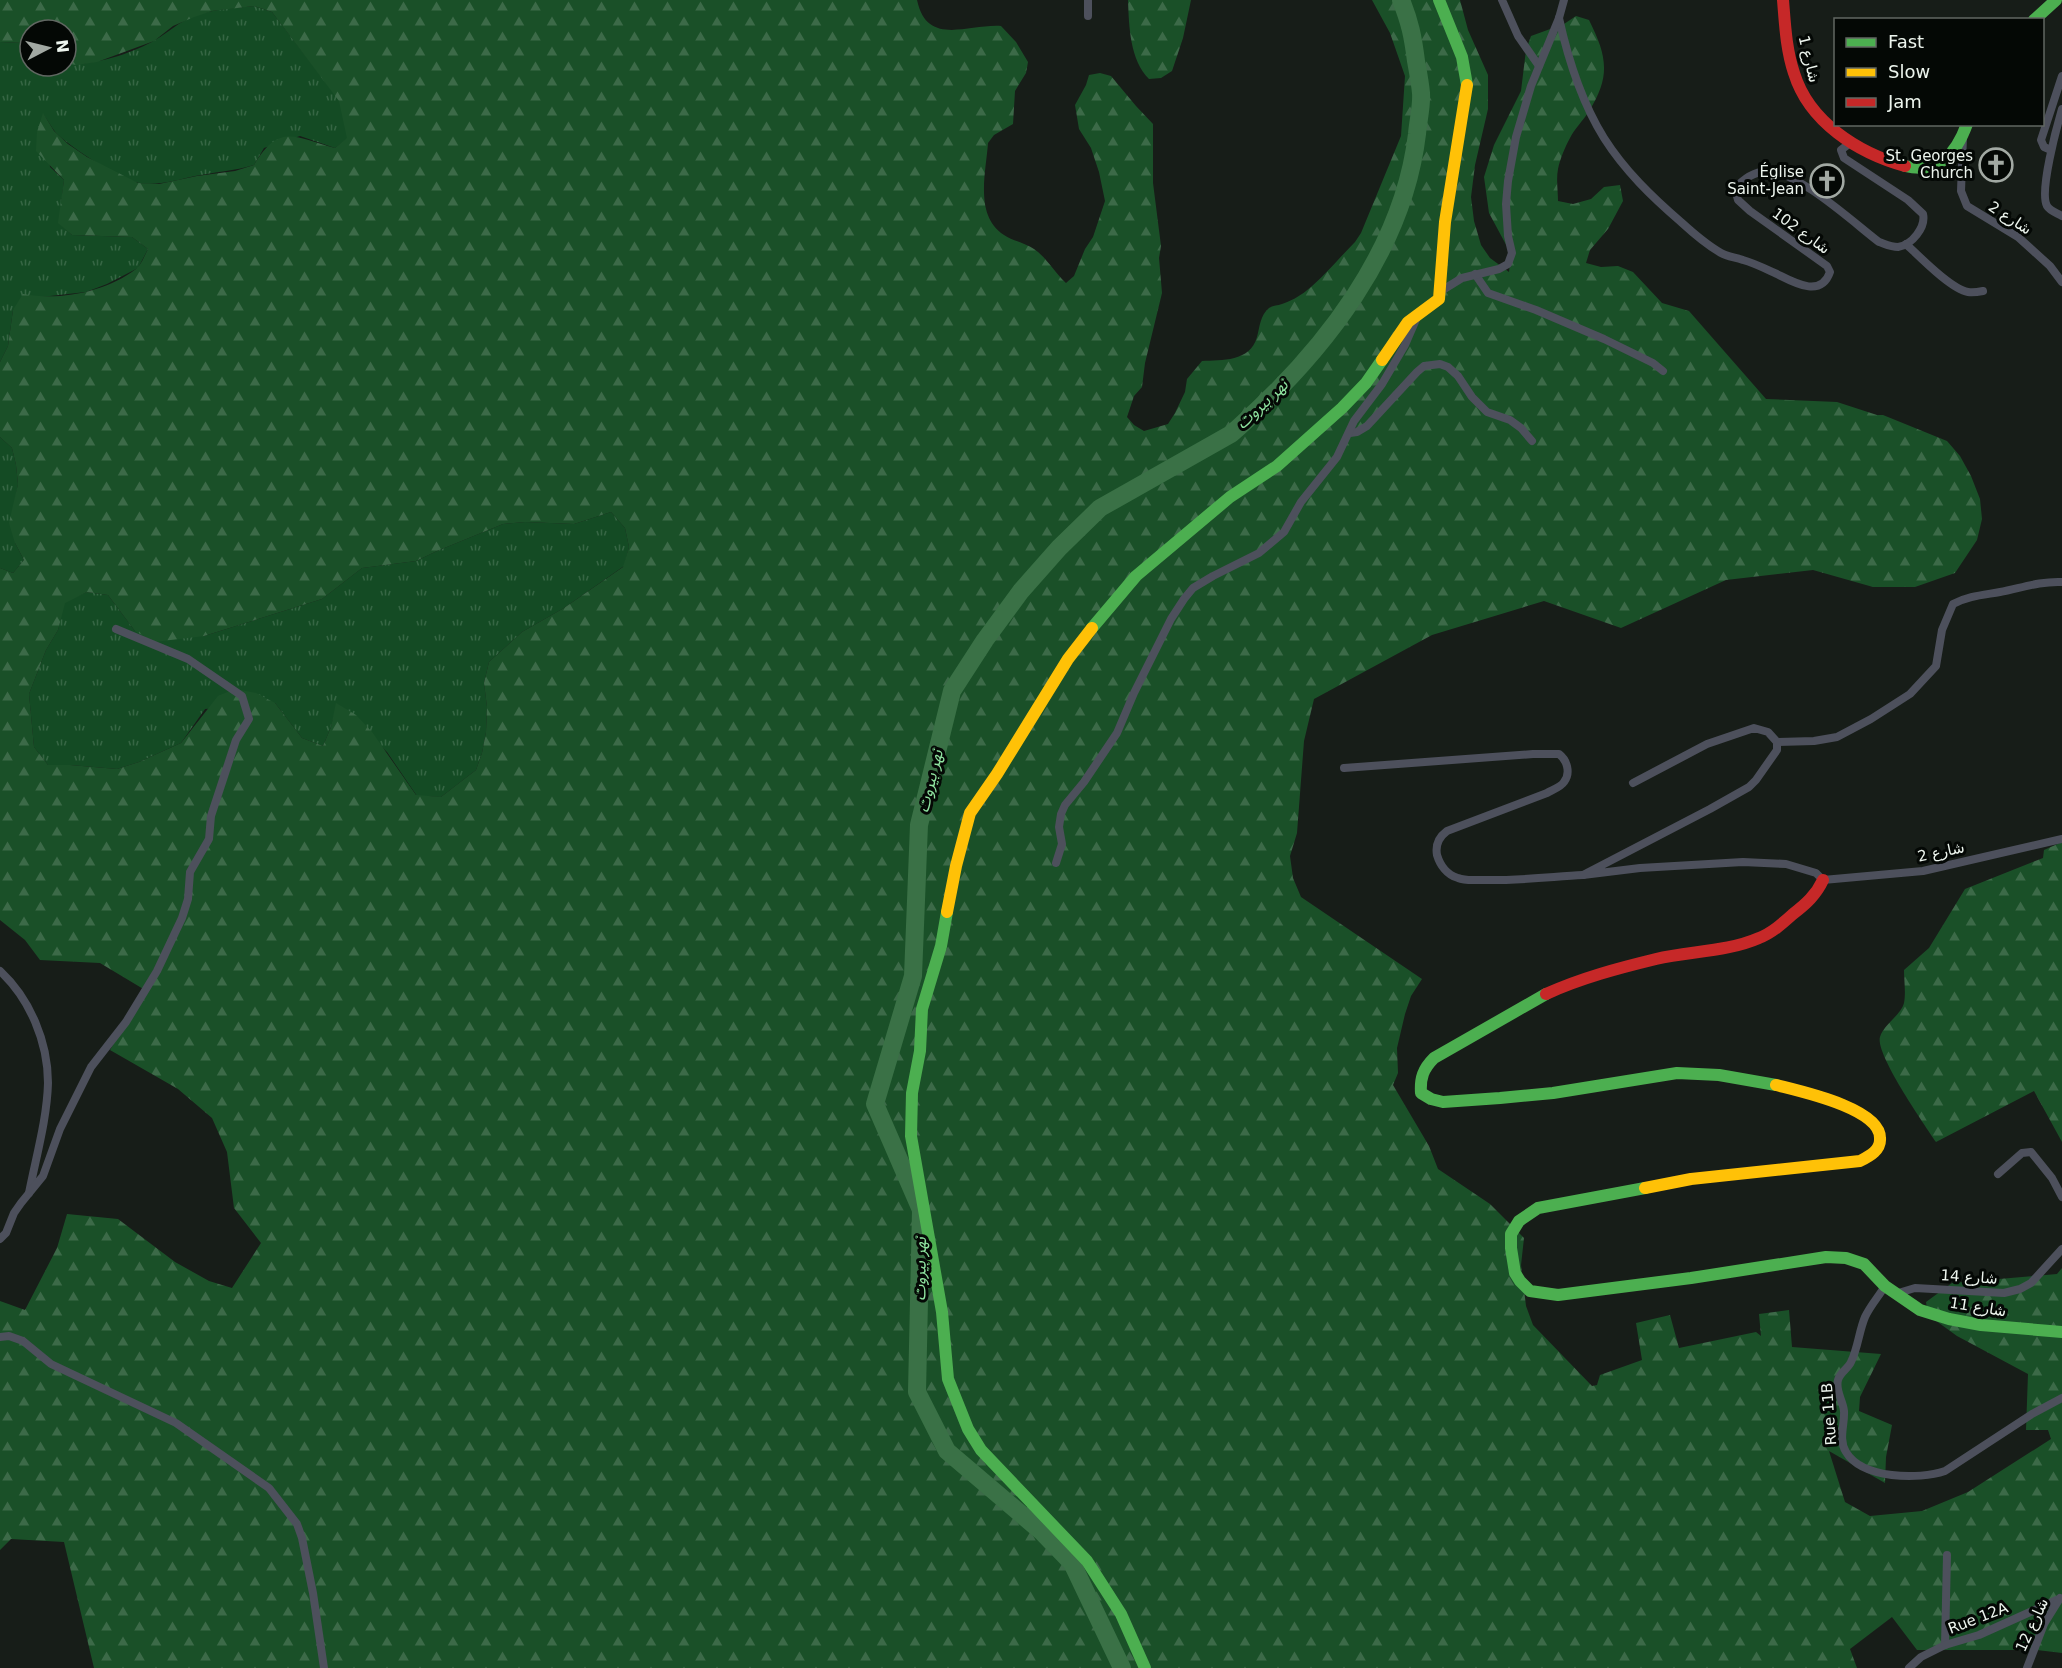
<svg xmlns="http://www.w3.org/2000/svg" width="2062" height="1668" font-family="'DejaVu Sans','Noto Sans Arabic',sans-serif">
  <defs>
    <pattern id="grass-tufts" width="24" height="20" patternUnits="userSpaceOnUse" patternTransform="scale(1.5)"><rect width="24" height="20" fill="#144b24"/><path d="M3 7l-1-3M5 7V3M7 7l1-3M15 17l-1-3M17 17v-4M19 17l1-3" fill="none" stroke="#366644"/></pattern>
    <pattern id="forest-firs" width="22" height="20" patternUnits="userSpaceOnUse" patternTransform="scale(1.5)"><rect width="22" height="20" fill="#1a5028"/><path d="M5 1l3.5 6h-7zM16 11l3.5 6h-7z" fill="#3c6a48"/></pattern>
  </defs>
  <rect width="100%" height="100%" fill="#171d18"/>
  <g fill="url(#grass-tufts)">
    <path d="M254,6L272,12L340,101L348,138L335,148L300,136L264,148L254,165C234,171 215,172 195,176C177,180 158,186 139,183C121,180 70,147 56,133C51,127 48,120 43,114L50,167L64,180L59,223L72,235L132,237L148,249L138,268L107,284L86,292L41,297L13,310L8,346L0,362V42L24,43L30,48V66H66V63C90,67 134,53 155,40C169,32 179,22 194,16C214,9 234,8 254,6Z"/>
    <path d="M0,437L12,448L16,465L18,484L15,501V543L24,560L13,573L0,568Z"/>
    <path d="M611,512L625,528L629,547L624,566L564,608L522,632L489,662L484,683L487,707L486,732L482,753L476,770L441,797L417,796L387,752L337,704L331,727L323,746L302,738L275,703L205,709L181,743L139,762L117,769L70,765H48L34,747L29,694L46,650L58,630L64,602L87,592L108,595L135,631L204,636L322,599L362,568L416,561L437,551L503,524L525,522L574,524Z"/>
  </g>
  <g fill="url(#forest-firs)" fill-rule="evenodd">
    <path d="M0,0H917C927,47 967,24 1001,26L1016,42L1028,62L1026,73L1015,91L1013,124L994,135L988,143C986,172 974,216 1004,235C1013,241 1025,243 1034,249C1047,258 1054,272 1066,283L1074,276L1085,249L1093,237L1105,201L1099,172L1091,148L1079,129L1075,105L1086,85L1089,75L1100,73L1111,76L1136,106L1153,124V183L1161,246L1159,258L1162,293L1145,363L1142,387L1134,396L1127,417L1134,425L1144,431L1168,424L1175,413L1185,392L1187,379L1202,361C1222,360 1250,362 1257,337C1260,326 1260,316 1269,308C1273,305 1277,306 1282,304C1289,302 1300,296 1306,291C1324,277 1339,258 1355,242L1361,233L1401,136L1405,76L1390,33L1372,0H1460L1468,30L1488,75V109L1475,165L1471,197L1474,221L1481,245L1490,258L1509,272L1511,254L1489,213L1484,177L1494,145L1521,91L1526,50L1531,36L1564,24L1576,16L1589,20C1607,56 1611,76 1589,111C1583,121 1574,129 1570,138C1565,147 1560,159 1558,169C1556,179 1558,191 1558,201L1573,204L1591,199L1604,187L1620,185L1623,201L1608,229L1590,250L1586,263L1601,267L1618,266L1633,272L1662,303L1689,311L1766,399L1837,402L1877,415H1883L1947,441L1960,456L1971,476L1980,499L1982,519L1977,540L1955,573L1915,587H1873L1813,570L1726,580L1621,628L1544,601L1432,635L1314,699L1304,741L1297,833L1290,856L1293,878L1301,897L1422,979L1411,996L1405,1014L1397,1048L1398,1073L1393,1085L1429,1146L1438,1169L1490,1204L1524,1238L1521,1265L1526,1306L1533,1325L1592,1386L1597,1385L1600,1375L1642,1360L1636,1323L1670,1315L1679,1348L1756,1332L1761,1336L1759,1314L1789,1310L1792,1347L1881,1354L1860,1397L1859,1411L1892,1425L1886,1457L1885,1483L1829,1451L1845,1502L1870,1516L1922,1511L1968,1492L2051,1439L2048,1430H2026L2028,1374L1957,1336L1928,1315L1926,1302L1952,1283L2057,1274L2062,1268V1653L2037,1650H1917L1892,1617L1850,1649L1857,1668H94L64,1542L11,1539L0,1550V1301L25,1310L57,1248L67,1214L118,1219L175,1262L209,1281L232,1288L261,1243L234,1208L227,1152L212,1118L178,1089L110,1050L145,990L100,963L40,960L25,940L0,920V568L13,573L24,560L15,543L9,523L18,484L16,465L12,448L0,437V362L8,346L13,310L23,294C60,301 106,292 136,269C141,265 145,255 148,249L132,237L72,235L58,223L64,180L36,151L37,132L43,113L54,131L68,144L87,157L138,183L159,184L197,176L235,171L254,165C280,122 295,138 335,148L347,138L339,101L272,12L254,6L212,11L194,17L173,26L154,41L97,62L76,65L66,63V30H30V48L24,43L0,42ZM611,512L625,528L629,547L623,567L564,608L522,632L489,662L484,683L487,707L486,732L482,753L476,770L441,797L416,795L372,732L356,715L336,703L331,727L323,746L302,738L275,703L256,693L235,689L218,696L181,743L139,762L117,769L70,765H48L34,747L29,694L46,650L58,630L65,603L87,592L108,595L135,631L154,642L204,636L322,599L362,568L416,561L437,551L503,524L525,522L574,524Z"/>
    <path d="M1128,0H1191L1183,38L1172,71L1161,78L1149,79C1130,60 1129,27 1128,0Z"/>
    <path d="M2062,842V1142L2034,1091L1936,1142C1924,1124 1875,1054 1880,1037C1884,1024 1901,1015 1904,1003C1906,993 1904,980 1904,970L1929,948L1965,889L2043,858L2044,850Z"/>
  </g>
  <g fill="none" stroke-linecap="round" stroke-linejoin="round">
    <path stroke="#3a7146" stroke-width="18" d="M1122,1668L1072,1563L1042,1532L947,1451L917,1392L921,1210L875,1104L913,976L919,825L952,691L985,640L1021,591L1059,548L1100,508L1231,434L1239,427C1324,351 1403,251 1417,134C1418,121 1422,106 1421,93C1420,82 1418,72 1416,61C1413,37 1410,22 1401,0"/>
    <g stroke="#4d505c" stroke-width="8">
      <path d="M1088,0V16"/>
      <path d="M1502,0L1518,36L1539,66"/>
      <path d="M1559,18C1568,59 1581,101 1604,138C1625,171 1652,197 1681,222C1693,233 1707,245 1721,253C1728,257 1735,257 1743,260C1754,263 1766,269 1777,274C1795,283 1821,298 1830,272L1827,266L1750,211L1738,200L1735,189C1743,179 1754,172 1767,171C1798,171 1854,223 1879,242C1885,244 1891,247 1898,247C1912,245 1926,227 1923,214L1908,200L1844,158L1841,150L1850,143"/>
      <path d="M2062,109C2057,126 2039,192 2047,206C2050,211 2057,213 2062,216"/>
      <path d="M1963,137L1961,191L1967,206L2018,237L2050,266L2062,282"/>
      <path d="M2051,150L2044,147L2041,140L2062,76"/>
      <path d="M1906,244C1920,257 1951,289 1968,292C1973,293 1978,292 1983,291"/>
      <path d="M1475,274L1488,293L1536,310L1604,339L1653,363L1663,371"/>
      <path d="M1441,291L1462,278L1499,269L1508,264L1512,253L1508,236L1506,204L1508,181L1516,137L1531,86L1559,18L1564,0"/>
      <path d="M1350,433L1357,432L1367,426L1417,372L1424,366L1440,364L1448,367L1458,376L1472,397L1487,412L1510,420L1521,428L1532,441"/>
      <path d="M1777,742L1814,741L1837,737L1871,719L1910,694L1936,666L1942,630L1953,604C1968,596 1983,595 2000,592C2021,588 2040,581 2062,582"/>
      <path d="M1344,768L1533,754H1559C1567,760 1571,773 1564,782C1561,787 1552,790 1547,793L1447,831C1439,837 1435,844 1437,855C1440,865 1447,875 1458,878C1465,881 1473,880 1481,880C1515,881 1549,877 1583,875"/>
      <path d="M1633,783L1707,744L1754,728L1768,732L1777,742V750L1756,780L1749,787L1710,809L1583,875L1640,868L1743,862L1786,864L1816,873L1823,880L1923,871L2062,839"/>
      <path d="M1056,863L1062,844L1059,827L1061,814L1065,805L1084,782L1117,733L1134,693L1171,619L1184,599L1193,588L1213,576L1259,553L1284,532L1301,502L1337,457L1354,421L1382,384L1405,345L1418,315"/>
      <path d="M0,971C30,999 48,1042 48,1083C47,1119 36,1157 29,1193"/>
      <path d="M1998,1174L2022,1153L2031,1152L2052,1178L2062,1197"/>
      <path d="M0,1239L6,1233L14,1213L21,1203L43,1176L60,1129L91,1067L126,1022L157,971L182,918L188,899L190,872L209,839L211,816L236,740L249,719L242,696L188,659L116,629"/>
      <path d="M1885,1286C1879,1296 1870,1306 1865,1317C1859,1331 1858,1348 1851,1362C1848,1369 1840,1372 1838,1380C1835,1391 1843,1400 1844,1411C1845,1424 1838,1439 1846,1452C1862,1479 1919,1480 1945,1471L2032,1414L2062,1398"/>
      <path d="M1895,1294L1915,1288L2004,1293L2020,1289L2031,1283L2062,1249"/>
      <path d="M0,1337L9,1336L23,1341L51,1364L176,1423L269,1488L297,1524L302,1538L313,1593L324,1668"/>
      <path d="M1945,1645L1947,1555"/>
      <path d="M1909,1668L1921,1657L1945,1645L1979,1635L2059,1599"/>
      <path d="M2027,1668L2044,1624L2060,1598"/>
    </g>
    <g stroke="#4caf50" stroke-width="12">
      <path d="M1439,0L1462,57L1467,85"/>
      <path d="M2034,20L2056,0"/>
      <path d="M1905,166C1939,174 1956,154 1967,124"/>
      <path d="M1092,628L1136,576L1230,497L1277,466L1342,408L1366,383L1382,360"/>
      <path d="M947,912L941,946L922,1009L920,1051L912,1093L911,1136L942,1312L948,1379L968,1429L981,1450L1087,1561L1121,1614L1145,1668"/>
      <path d="M1546,994L1434,1058C1423,1069 1420,1078 1421,1093L1431,1099L1443,1102L1500,1098L1553,1093L1677,1073L1719,1075L1776,1085"/>
      <path d="M1645,1188L1538,1208L1519,1221L1511,1234V1248L1515,1273L1520,1281L1530,1291L1558,1295L1691,1278L1826,1257L1846,1258L1864,1264L1885,1286L1920,1310L1949,1319L1981,1325L2062,1332"/>
    </g>
    <g stroke="#ffc107" stroke-width="12">
      <path d="M1382,360L1408,322L1439,299L1445,222L1467,85"/>
      <path d="M947,912L956,866L970,813L997,774L1068,659L1092,628"/>
      <path d="M1645,1188L1691,1179L1860,1161C1870,1156 1881,1150 1880,1138C1880,1108 1799,1091 1776,1085"/>
    </g>
    <g stroke="#c62828" stroke-width="12">
      <path d="M1783,0C1785,24 1786,49 1794,73C1809,122 1858,153 1905,166"/>
      <path d="M1546,994C1581,978 1619,968 1656,959C1690,951 1727,952 1759,938C1772,933 1783,923 1793,914C1806,904 1816,895 1823,880"/>
    </g>
  </g>
  <defs>
    <g id="church-ring" transform="scale(1.725)"><circle r="9.5" fill="#040805" stroke="#a2a9a3" stroke-width="1.5"/><path d="M-1.2-6h2.4v3.5h3.3v2.4h-3.3V6h-2.4V-.1h-3.3v-2.4h3.3Z" fill="#a2a9a3"/></g>
  </defs>
  <g fill-rule="evenodd">
    <use href="#church-ring" x="1996" y="165"/>
    <use href="#church-ring" x="1827" y="181"/>
  </g>
  <g text-anchor="middle" dominant-baseline="central" stroke-width="6" stroke-linejoin="round" paint-order="stroke">
    <g font-size="15" fill="#edf5ee" stroke="#040805">
      <text transform="translate(1809 59) rotate(76)">شارع 1</text>
      <text transform="translate(2010 218) rotate(33)">شارع 2</text>
      <text transform="translate(1801 231) rotate(36)">شارع 102</text>
      <text transform="translate(1941 852) rotate(-12)">شارع 2</text>
      <text transform="translate(1969 1277) rotate(4)">شارع 14</text>
      <text transform="translate(1978 1307) rotate(9)">شارع 11</text>
      <text transform="translate(1829 1414) rotate(-94)">Rue 11B</text>
      <text transform="translate(1978 1618) rotate(-21)">Rue 12A</text>
      <text transform="translate(2032 1625) rotate(-65)">شارع 12</text>
    </g>
    <g font-size="15" fill="#edf5ee" stroke="#040805" text-anchor="end">
      <text x="1973" y="156">St. Georges<tspan x="1973" dy="17">Church</tspan></text>
      <text x="1804" y="172">Église<tspan x="1804" dy="17">Saint-Jean</tspan></text>
    </g>
    <g font-size="16" font-style="italic" fill="#90e5a1" stroke="#040805">
      <text transform="translate(1262 404) rotate(-43)">نهر بيروت</text>
      <text transform="translate(930 781) rotate(-76)">نهر بيروت</text>
      <text transform="translate(920 1269) rotate(-89)">نهر بيروت</text>
    </g>
  </g>
  <rect x="1834" y="18" width="210" height="108" fill="#040805" stroke="#616762" stroke-width="1.5"/>
  <rect x="1846" y="38" width="30" height="9" fill="#4caf50" stroke="#616762" stroke-width="1.5"/>
  <text x="1888" y="48" font-size="18" fill="#edf5ee">Fast</text>
  <rect x="1846" y="68" width="30" height="9" fill="#ffc107" stroke="#616762" stroke-width="1.5"/>
  <text x="1888" y="78" font-size="18" fill="#edf5ee">Slow</text>
  <rect x="1846" y="98" width="30" height="9" fill="#c62828" stroke="#616762" stroke-width="1.5"/>
  <text x="1888" y="108" font-size="18" fill="#edf5ee">Jam</text>
  <g transform="translate(48 48) rotate(83)"><circle r="28" fill="#040805" stroke="#616762" stroke-width="1.5"/>
  <path d="M0-4.5L10 22L0 15L-10 22Z" fill="#a2a9a3"/>
  <text y="-9" font-size="16" font-weight="bold" text-anchor="middle" fill="#edf5ee">N</text>
  </g>
</svg>
